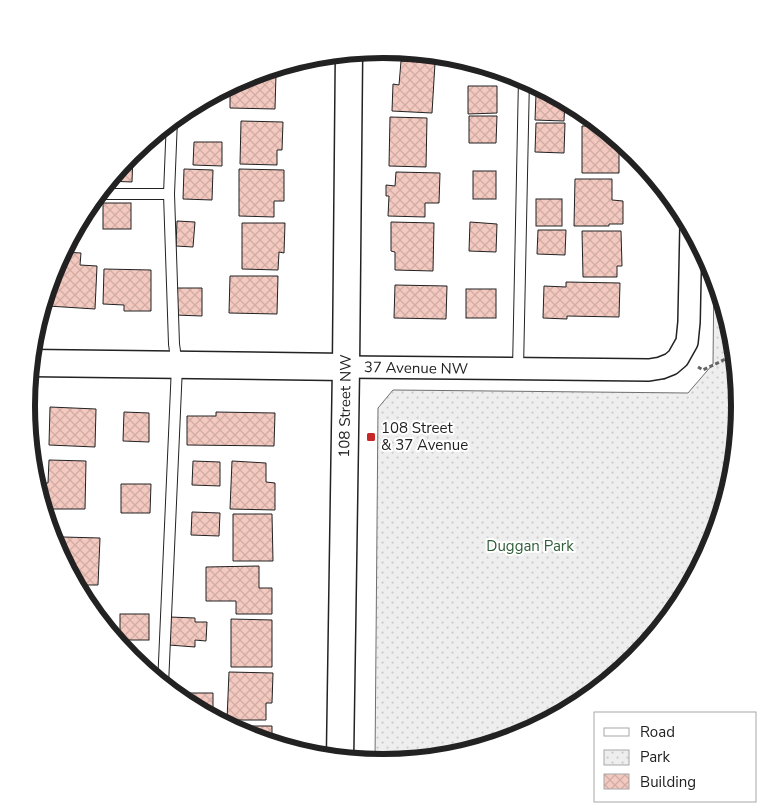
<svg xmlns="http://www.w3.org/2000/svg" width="767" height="812" font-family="'Nunito Sans',sans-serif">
  <defs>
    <pattern id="park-dots" width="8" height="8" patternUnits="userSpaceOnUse" patternTransform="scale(1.25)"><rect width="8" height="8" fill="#eee"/><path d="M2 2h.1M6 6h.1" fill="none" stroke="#ccc" stroke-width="1.8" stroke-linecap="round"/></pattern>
    <pattern id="building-cross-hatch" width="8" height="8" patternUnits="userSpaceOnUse" patternTransform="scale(1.25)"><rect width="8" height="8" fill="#f3c9c0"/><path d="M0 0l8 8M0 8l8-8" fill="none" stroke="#d0aca5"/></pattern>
  </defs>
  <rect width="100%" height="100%" fill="#fff"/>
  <path fill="url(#park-dots)" stroke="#6f6f6f" d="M714,269L734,337L741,406L734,476L713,543L680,605L636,659L582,703L520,736L453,756L383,763L375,762L378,408L393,390L688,393L713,364Z"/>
  <g fill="url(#building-cross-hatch)" stroke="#222">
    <path d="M395,50L433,54V57L395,56Z"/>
    <path d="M401,61L435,63L432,113L392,111L393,84L399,85Z"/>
    <path d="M254,74H276L275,109L230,108V85L247,76H251V75Z"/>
    <path d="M468,86H497V113L468,114Z"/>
    <path d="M536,94H554L565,100L564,121L535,120Z"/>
    <path d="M578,107L582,109L596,121L578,120Z"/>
    <path d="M469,116H497L496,143H469Z"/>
    <path d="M390,117L427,118L426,167L389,166Z"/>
    <path d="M241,121L283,122L282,150H277V165L240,164Z"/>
    <path d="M536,123H565L564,153L535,152Z"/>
    <path d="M582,126H603L616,137V147L619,146V173H582Z"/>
    <path d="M194,142H222V166L193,165Z"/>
    <path d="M130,154H133L132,182L108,181Z"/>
    <path d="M184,169L213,170L212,200L183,199Z"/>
    <path d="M239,169L284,170V201H274V217L239,216Z"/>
    <rect x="473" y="171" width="23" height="28"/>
    <path d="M396,172L440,173L439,203H425V217L388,216L389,196H386V185L395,186Z"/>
    <path d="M575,179H612V200L623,201V224H609V226H574Z"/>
    <rect x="536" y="199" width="26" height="27"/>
    <rect x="103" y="203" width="28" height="26"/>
    <path d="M177,221L195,222L193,247L176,246Z"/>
    <path d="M391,222L434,223L433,271L395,270V252L391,251Z"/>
    <path d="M470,222L497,224L496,252L469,251Z"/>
    <path d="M242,223H285L284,253L279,252L278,270L242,269Z"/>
    <path d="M78,224L76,245L67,244Z"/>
    <path d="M538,230H566L565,255L537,254Z"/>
    <path d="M582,231H621L622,266H617V277H583Z"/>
    <path d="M63,252L81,253L80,265L97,266L95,309L48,306L50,281L54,269Z"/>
    <path d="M104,269L151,270V311H124V305L103,304Z"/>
    <path d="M230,276H278L277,314L229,313Z"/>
    <path d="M566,282L620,283L619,317L567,316V319L543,318L544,286L566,287Z"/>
    <path d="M395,285L447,286L446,319L394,318Z"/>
    <path d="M175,288H202V316L175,315Z"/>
    <rect x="466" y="289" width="30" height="29"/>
    <path d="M50,407L96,409L95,447L49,445Z"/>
    <path d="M124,412L149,413V442L123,441Z"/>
    <path d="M216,412L275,413L274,446L187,445V416H216Z"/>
    <path d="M49,460L86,461L85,509H43V483H48Z"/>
    <path d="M193,461L220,462V486L192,485Z"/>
    <path d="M232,461L266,463V482L275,483V510L230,509Z"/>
    <path d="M121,484H151L150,513H121Z"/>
    <path d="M192,512L220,513L219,536L191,535Z"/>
    <path d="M233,514H272L273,561H233Z"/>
    <path d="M63,537L100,538L98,585H76L63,560Z"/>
    <path d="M259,566V588H272V614H236V601H206V567Z"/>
    <rect x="120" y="614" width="29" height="26"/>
    <path d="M170,617L195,618V622H207L206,641L195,640V647L169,645Z"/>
    <path d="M231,619L272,620V667H231Z"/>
    <path d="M118,643H131V658Z"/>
    <path d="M229,672L273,673L272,703H266V720H227Z"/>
    <path d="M184,693H213V718L184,702Z"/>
    <path d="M227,726H272V744L247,736Z"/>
  </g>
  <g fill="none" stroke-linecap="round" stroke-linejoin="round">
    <g stroke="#222" stroke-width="12">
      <g id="service">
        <path d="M98,194H169"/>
        <path d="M518,369L524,78"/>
        <path d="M163,685L177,366L174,344L169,194L172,119"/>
      </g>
    </g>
    <g stroke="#222" stroke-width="24">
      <path id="minor" d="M346,367L649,370L661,368L671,364L678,358L687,342L689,322L691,226"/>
    </g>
    <g stroke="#222" stroke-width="29">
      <g id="tertiary">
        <path d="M30,363L346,367"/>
        <path d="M340,759L346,367L349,52"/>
      </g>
    </g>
    <path stroke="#646464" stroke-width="3" stroke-dasharray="4 2.5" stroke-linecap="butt" d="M698,367L703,370L736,354"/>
    <use href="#service" stroke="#fff" stroke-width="10"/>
    <use href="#minor" stroke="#fff" stroke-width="21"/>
    <use href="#tertiary" stroke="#fff" stroke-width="26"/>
  </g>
  <rect fill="#c62828" stroke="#fff" stroke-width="2" x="366" y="432" width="10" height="10" rx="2.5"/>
  <g text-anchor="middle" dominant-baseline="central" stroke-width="4" stroke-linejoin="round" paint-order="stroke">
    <g font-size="15" fill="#222" stroke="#fff">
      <text transform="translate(416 368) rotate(1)">37 Avenue NW</text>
      <text transform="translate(345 406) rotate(-89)">108 Street NW</text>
    </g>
    <g font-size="15" fill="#222" stroke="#fff" text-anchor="start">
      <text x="381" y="428">108 Street<tspan x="381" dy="17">&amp; 37 Avenue</tspan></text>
    </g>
    <g font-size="15" fill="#2f5e38" stroke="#fff">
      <text x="530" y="546">Duggan Park</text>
    </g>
  </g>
  <path d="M0 0H767V812H0ZM35 406a348 348 0 1 1 696 0a348 348 0 1 1-696 0Z" fill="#fff" fill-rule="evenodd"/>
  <path fill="none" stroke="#222" stroke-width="6" d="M35 406a348 348 0 1 1 696 0a348 348 0 1 1-696 0Z"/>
  <rect x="594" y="712" width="162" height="90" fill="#ffffff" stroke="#a7a7a7"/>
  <rect x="604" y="728" width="25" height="8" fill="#ffffff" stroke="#a7a7a7"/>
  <text x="640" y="737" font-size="15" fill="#222222">Road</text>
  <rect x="604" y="750" width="25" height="15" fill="url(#park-dots)" stroke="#a7a7a7"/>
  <text x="640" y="762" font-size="15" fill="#222222">Park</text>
  <rect x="604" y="774" width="25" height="15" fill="url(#building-cross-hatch)" stroke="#a7a7a7"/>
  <text x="640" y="787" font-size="15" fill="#222222">Building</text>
</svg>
